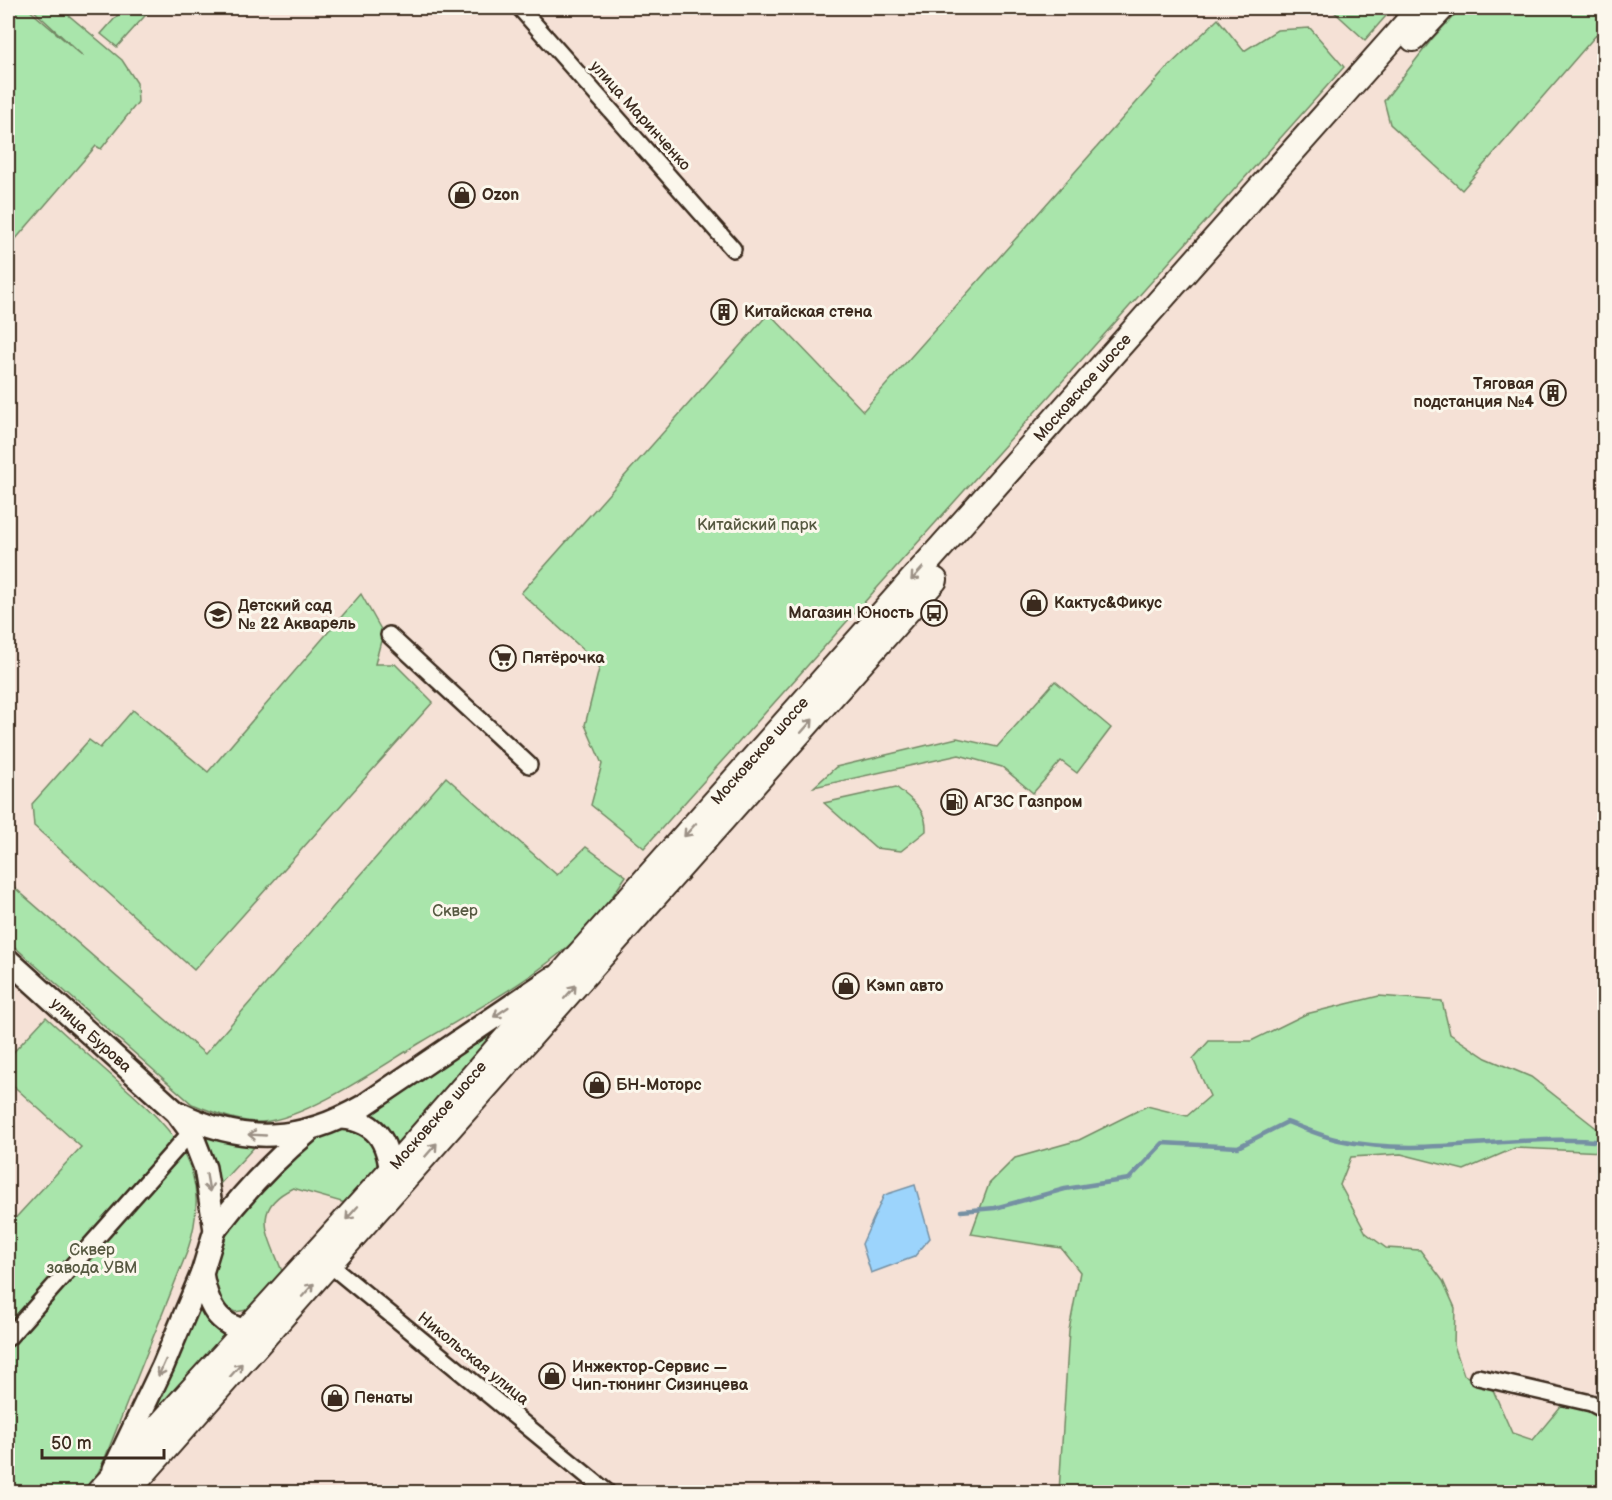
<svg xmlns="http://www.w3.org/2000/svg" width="1612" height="1500" font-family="'Balsamiq Sans',sans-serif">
  <rect width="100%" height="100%" fill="#f5e1d6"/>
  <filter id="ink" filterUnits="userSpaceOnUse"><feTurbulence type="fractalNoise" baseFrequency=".0167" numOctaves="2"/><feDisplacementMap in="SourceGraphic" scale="12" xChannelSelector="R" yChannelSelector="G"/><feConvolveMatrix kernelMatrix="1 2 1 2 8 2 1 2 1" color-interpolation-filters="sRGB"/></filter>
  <g filter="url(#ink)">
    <g fill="#a9e5ab" stroke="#728864" stroke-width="1.5">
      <path d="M8,8H27L84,57L31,8H60L122,60L137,83L138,102L101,149L96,146L8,248Z"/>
      <path d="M124,8H152L117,47L101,34Z"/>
      <path d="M1330,8H1393L1365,40Z"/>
      <path d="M1461,8H1604V26L1462,190L1390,124L1384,101L1432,39Z"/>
      <path d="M1218,19L1244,51L1277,30L1310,28L1344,67L644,848L591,805L602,764L585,725L600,665L521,593L769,313L863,411L1167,68Z"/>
      <path d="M361,594L383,633L375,664H395L433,702L194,970L34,826L32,804L89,740L100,748L133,710L208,772Z"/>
      <path d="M1055,681L1111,728L1077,773L1061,761L1033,793L1002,767L959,755L814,787L836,767L957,738L997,747Z"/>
      <path d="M446,777L557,875L586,847L626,876C611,899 596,921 575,940C530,982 473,1011 420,1043C380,1067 308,1118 262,1122C238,1123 214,1112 192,1104L8,941V882L205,1054Z"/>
      <path d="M896,787C912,800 927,809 926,831L901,851L875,848L824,803Z"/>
      <path d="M1379,996L1442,1001L1450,1034L1486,1058L1531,1077L1604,1134V1152L1515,1148L1464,1170L1401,1154L1351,1157L1340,1185L1366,1233L1386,1248L1420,1250L1443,1281L1455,1308L1454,1345L1464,1375L1493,1390L1512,1433L1533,1440L1561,1406L1588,1409L1604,1417V1492H1059L1069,1330L1080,1272L1061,1248L971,1234L989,1184L1015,1158L1079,1140L1147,1106L1187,1116L1210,1096L1193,1059L1209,1041H1251L1306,1014Z"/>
      <path d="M519,1010L397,1152C393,1134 383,1123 368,1112Z"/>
      <path d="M46,1017C71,1040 96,1062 121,1084C178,1134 214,1171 187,1252L105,1458L94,1481L84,1492H8V1226L81,1147L8,1081V1058Z"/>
      <path d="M339,1130C360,1131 388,1145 374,1171C367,1182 354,1193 345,1203L293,1188C248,1209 270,1238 283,1274L253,1309L235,1312L220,1304L212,1284L214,1263L232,1223L260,1187L313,1139Z"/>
      <path d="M205,1136L257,1144L218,1186Z"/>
      <path d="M199,1296C206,1319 208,1326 232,1335L151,1418Z"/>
    </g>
    <path fill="#9cd4fc" stroke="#7590a3" stroke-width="1.5" d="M915,1185L930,1238L914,1257L871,1273L862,1244L884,1195Z"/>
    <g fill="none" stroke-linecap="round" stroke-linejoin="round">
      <path stroke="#7590a3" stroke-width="4.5" d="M961,1211L995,1208L1065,1189L1129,1179L1163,1143L1238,1147L1287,1122C1304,1128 1321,1136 1339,1140C1424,1159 1517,1132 1604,1142"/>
      <g stroke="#3b2a1e" stroke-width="20">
        <g id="street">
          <path d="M520,8L733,249"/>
          <path d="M389,635L529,765"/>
          <path d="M323,1259L607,1492"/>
          <path d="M8,1338L191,1132"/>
          <path d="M1478,1377L1591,1403L1604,1410"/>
        </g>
      </g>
      <g stroke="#3b2a1e" stroke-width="26">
        <g id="secondary">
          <path id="s1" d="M8,960L176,1112L191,1132L205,1168L215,1230L202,1273L163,1366L114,1469"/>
          <path d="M179,1113C244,1145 301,1142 363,1106L552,978"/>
          <path d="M342,1118C381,1121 389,1147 392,1182"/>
          <path d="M215,1230C243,1193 272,1162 308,1132"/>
          <path d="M202,1273C208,1310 220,1329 259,1333"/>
        </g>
      </g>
      <g stroke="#3b2a1e" stroke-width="28">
        <g id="primary">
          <path d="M1413,39L1442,8"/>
          <path id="s2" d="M99,1492L391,1170L567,968L1420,8"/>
          <path d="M127,1492L935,580"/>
        </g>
      </g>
      <use href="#street" stroke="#fbf7ec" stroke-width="15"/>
      <use href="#secondary" stroke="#fbf7ec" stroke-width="21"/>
      <use href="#primary" stroke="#fbf7ec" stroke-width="24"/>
    </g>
    <defs><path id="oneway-shaft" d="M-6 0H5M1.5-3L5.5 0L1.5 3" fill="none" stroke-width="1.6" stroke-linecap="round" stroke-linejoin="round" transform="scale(1.5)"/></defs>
    <g stroke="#9b9085">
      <use href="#oneway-shaft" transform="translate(917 574) rotate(132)"/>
      <use href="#oneway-shaft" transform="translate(807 726) rotate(-49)"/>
      <use href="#oneway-shaft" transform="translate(690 830) rotate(132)"/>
      <use href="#oneway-shaft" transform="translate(570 992) rotate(-49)"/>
      <use href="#oneway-shaft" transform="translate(501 1012) rotate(146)"/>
      <use href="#oneway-shaft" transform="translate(257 1135) rotate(-177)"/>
      <use href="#oneway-shaft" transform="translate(431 1150) rotate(-49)"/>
      <use href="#oneway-shaft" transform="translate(208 1183) rotate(80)"/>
      <use href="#oneway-shaft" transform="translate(352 1213) rotate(132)"/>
      <use href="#oneway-shaft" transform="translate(308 1290) rotate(-48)"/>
      <use href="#oneway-shaft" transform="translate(162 1368) rotate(114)"/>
      <use href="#oneway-shaft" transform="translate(236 1370) rotate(-48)"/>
    </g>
  </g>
  <defs>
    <g id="shop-ring" transform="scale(1.35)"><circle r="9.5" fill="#fbf7ec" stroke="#3b2a1e" stroke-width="1.5"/><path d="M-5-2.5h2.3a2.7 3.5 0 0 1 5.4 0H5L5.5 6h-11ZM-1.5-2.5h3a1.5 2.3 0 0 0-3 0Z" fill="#3b2a1e"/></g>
    <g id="building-ring" transform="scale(1.35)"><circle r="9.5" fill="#fbf7ec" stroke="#3b2a1e" stroke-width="1.5"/><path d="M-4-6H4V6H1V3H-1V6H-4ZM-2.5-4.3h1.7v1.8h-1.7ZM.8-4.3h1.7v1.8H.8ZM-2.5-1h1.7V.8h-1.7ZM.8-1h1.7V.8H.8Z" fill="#3b2a1e"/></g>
    <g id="bus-ring" transform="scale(1.35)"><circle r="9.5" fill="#fbf7ec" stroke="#3b2a1e" stroke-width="1.5"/><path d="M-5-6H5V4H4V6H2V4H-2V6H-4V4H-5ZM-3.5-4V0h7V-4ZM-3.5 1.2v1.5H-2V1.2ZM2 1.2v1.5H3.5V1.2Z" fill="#3b2a1e"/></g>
    <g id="school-ring" transform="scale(1.35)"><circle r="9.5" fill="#fbf7ec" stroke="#3b2a1e" stroke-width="1.5"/><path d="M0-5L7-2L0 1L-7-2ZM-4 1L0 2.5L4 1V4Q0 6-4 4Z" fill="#3b2a1e"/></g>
    <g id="supermarket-ring" transform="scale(1.35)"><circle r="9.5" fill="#fbf7ec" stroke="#3b2a1e" stroke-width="1.5"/><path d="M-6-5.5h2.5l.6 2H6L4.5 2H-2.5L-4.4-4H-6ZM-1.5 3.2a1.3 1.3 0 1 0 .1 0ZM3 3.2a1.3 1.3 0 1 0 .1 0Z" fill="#3b2a1e"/></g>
    <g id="fuel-ring" transform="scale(1.35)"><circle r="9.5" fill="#fbf7ec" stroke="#3b2a1e" stroke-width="1.5"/><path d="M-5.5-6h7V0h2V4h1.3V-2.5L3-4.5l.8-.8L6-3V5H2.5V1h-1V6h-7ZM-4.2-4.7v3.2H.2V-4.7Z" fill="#3b2a1e"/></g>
  </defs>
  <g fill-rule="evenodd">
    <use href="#shop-ring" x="462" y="195"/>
    <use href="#building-ring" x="724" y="312"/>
    <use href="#building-ring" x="1553" y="393"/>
    <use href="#shop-ring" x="1034" y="603"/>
    <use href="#bus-ring" x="934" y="613"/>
    <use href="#school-ring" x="218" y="615"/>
    <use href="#supermarket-ring" x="503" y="658"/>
    <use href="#fuel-ring" x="954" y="802"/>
    <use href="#shop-ring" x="846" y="986"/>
    <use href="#shop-ring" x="597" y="1085"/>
    <use href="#shop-ring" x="552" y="1376"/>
    <use href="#shop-ring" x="335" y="1398"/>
  </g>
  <g text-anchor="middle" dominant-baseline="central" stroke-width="6" stroke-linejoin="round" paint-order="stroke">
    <g font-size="16" fill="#3b2a1e" stroke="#fbf7ec">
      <text transform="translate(640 116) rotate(48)">улица Маринченко</text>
      <text stroke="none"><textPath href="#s2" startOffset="1479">Московское шоссе</textPath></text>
      <text stroke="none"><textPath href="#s2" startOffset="993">Московское шоссе</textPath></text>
      <text stroke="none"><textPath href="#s1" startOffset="112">улица Бурова</textPath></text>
      <text stroke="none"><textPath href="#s2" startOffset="507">Московское шоссе</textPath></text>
      <text transform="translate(473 1359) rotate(39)">Никольская улица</text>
    </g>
    <g font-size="16" font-weight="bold" fill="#3b2a1e" stroke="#fbf7ec" text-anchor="start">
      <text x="482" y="195">Ozon</text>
      <text x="744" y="312">Китайская стена</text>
      <text x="1534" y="384" text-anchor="end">Тяговая<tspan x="1534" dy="18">подстанция №4</tspan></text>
      <text x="1054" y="603">Кактус&amp;Фикус</text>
      <text x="238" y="606">Детский сад<tspan x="238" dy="18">№ 22 Акварель</tspan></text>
      <text x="914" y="613" text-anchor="end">Магазин Юность</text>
      <text x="522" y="658">Пятёрочка</text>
      <text x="974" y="802">АГЗС Газпром</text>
      <text x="866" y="986">Кэмп авто</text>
      <text x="616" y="1085">БН-Моторс</text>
      <text x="572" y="1367">Инжектор-Сервис —<tspan x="572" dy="18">Чип-тюнинг Сизинцева</tspan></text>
      <text x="354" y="1398">Пенаты</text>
    </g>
    <g font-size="16" fill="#565941" stroke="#fbf7ec">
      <text x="757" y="525">Китайский парк</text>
      <text x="455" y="911">Сквер</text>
      <text x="92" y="1250">Сквер<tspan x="92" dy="18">завода УВМ</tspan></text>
    </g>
  </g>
  <rect width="1612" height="1500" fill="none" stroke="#fbf7ec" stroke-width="30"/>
  <rect x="15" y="15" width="1582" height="1470" fill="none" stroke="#3b2a1e" stroke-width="2" filter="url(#ink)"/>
  <path d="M42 1449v9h122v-9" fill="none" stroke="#3b2a1e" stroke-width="3"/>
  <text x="51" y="1449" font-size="18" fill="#3b2a1e" stroke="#fbf7ec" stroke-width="4.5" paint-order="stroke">50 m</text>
</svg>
